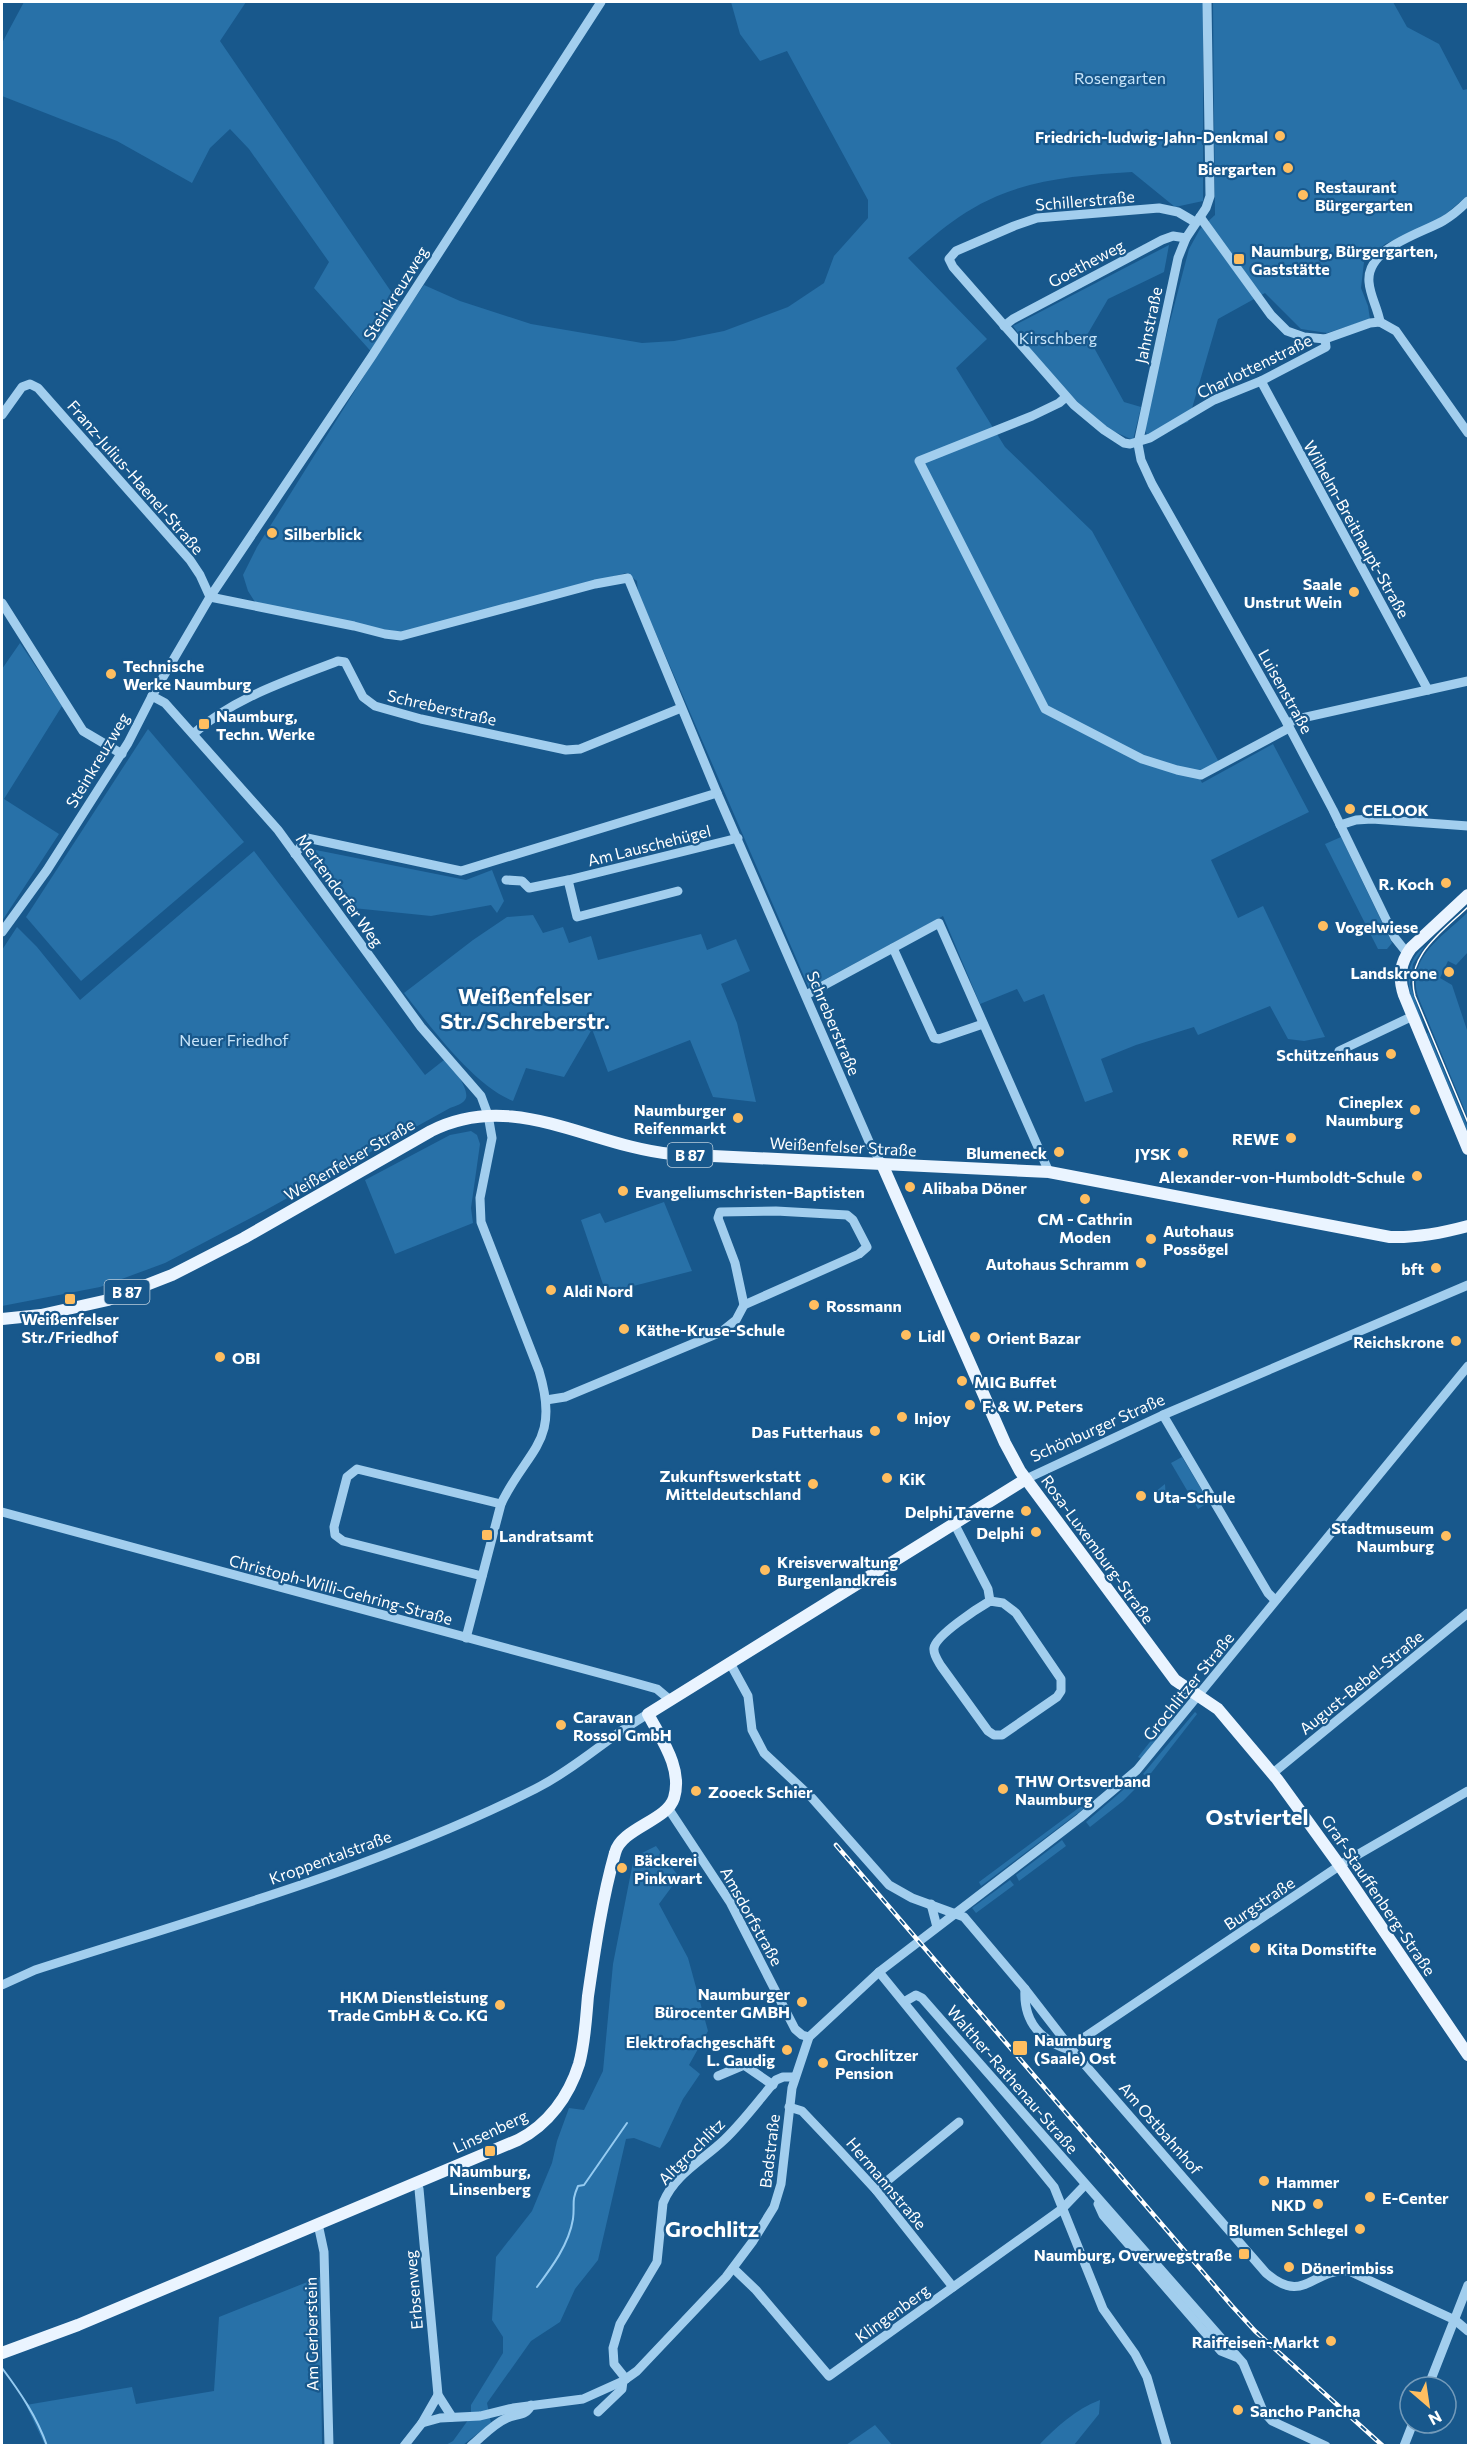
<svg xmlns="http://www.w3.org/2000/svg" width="1470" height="2447" font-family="Commissioner,sans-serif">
  <rect width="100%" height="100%" fill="#18588c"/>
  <g fill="#2871a8">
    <path d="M24,2H246L220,41L405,312L424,285L460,301L531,324L642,343L674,341L724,331L788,307L824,283L834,256L868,218V200L787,51L760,61L740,34L731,2H1203V201L1175,207L1132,172C1069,176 1013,180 959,217C941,229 925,244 908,258L987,339L956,368L1005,447L1092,531L1220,764L1198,775L1202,783L1273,744L1309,812L1211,860L1238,918L1263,906L1325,1037L1304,1041L1288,1039L1270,1006L1198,1035L1194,1027L1136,1045L1101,1059L1113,1092L1085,1102L1044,994L1024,1002L1017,989L980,1004L943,916L809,988L638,592L637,581L626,573L401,632L371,628L255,602L248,591L243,575L257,547L376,357L314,288L329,262L249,149L230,129L210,148L192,183L117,141L2,96V43Z"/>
    <path d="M1213,2H1393L1407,27L1439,44L1463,90L1468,89V195L1439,220L1385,244L1364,262L1361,288L1368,306L1370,319L1327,333L1301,329L1265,293L1218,319L1188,422L1148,437L1145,430L1156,375L1189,249L1200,229L1215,215Z"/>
    <path d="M1169,245L1164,272L1108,299L1087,335L1124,402L1141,407L1133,440L1106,428L1071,396L1038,360L1013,326Z"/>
    <path d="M20,643L62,706L4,799L59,834L2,921V669Z"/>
    <path d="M148,729L244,842L81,981L26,917Z"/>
    <path d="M1341,837L1392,943L1387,949H1378L1325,844Z"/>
    <path d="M311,849L466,880L492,870L504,901L497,913L491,905L431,916L353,908L333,893L305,857Z"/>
    <path d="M254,851L425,1075L444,1060C452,1063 469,1089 466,1098C464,1104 455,1106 450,1108L264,1211L165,1263L100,1287L2,1306V950L17,927L37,947L80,1000Z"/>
    <path d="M1468,912V952L1456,965L1448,961L1440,978L1452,985L1468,1033V1118L1419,999C1404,958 1443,937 1468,912Z"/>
    <path d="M533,915L543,933L563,927L569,943L591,936L598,960L701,934L707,950L736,939L750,971L721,984L737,1023L756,1102L713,1097L690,1040L608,1072L592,1029L564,1077L526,1068L513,1101C473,1085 431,1027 404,993L473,940L507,917Z"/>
    <path d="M1425,946L1413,964L1410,984L1425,1028C1410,1004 1397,967 1425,946Z"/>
    <path d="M1428,1032L1468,1128V1133L1427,1034Z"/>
    <path d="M471,1131L477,1135L480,1144L471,1208L473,1223L395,1254L365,1180L450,1135Z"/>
    <path d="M664,1202L692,1271L606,1293L581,1220L600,1213L605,1223Z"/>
    <path d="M1182,1457L1209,1502L1198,1509L1171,1463Z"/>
    <path d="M1165,1484L1166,1502L1152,1501L1155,1492Z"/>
    <path d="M1195,1712L1197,1714L1148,1777L1143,1774Z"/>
    <path d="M1169,1718L1172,1720L1142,1759L1138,1757Z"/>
    <path d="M1137,1778L1142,1782L1123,1801L1090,1827L1086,1822Z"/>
    <path d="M1088,1801L1090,1804L981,1886L979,1882Z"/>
    <path d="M1062,1840L1066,1846L1019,1881L1016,1875Z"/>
    <path d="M656,1846L679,1877L659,1904L688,1958L708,2031L689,2065L700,2074L683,2099L660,2148L634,2138L626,2139L598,2260L575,2289L560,2322L531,2341L487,2403L491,2423L463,2445L444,2446L453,2441L471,2416V2405L503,2353V2337L492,2320L496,2257L532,2211L552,2163L557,2141L569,2108L584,2110L603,2071L613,1964L634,1857Z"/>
    <path d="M1010,1880L1014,1885L976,1913L972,1908Z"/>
    <path d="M320,2277L322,2445H45L26,2405L132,2387L136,2404L214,2391L219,2317Z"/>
    <path d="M1100,2400L1099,2414L1074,2445H1039C1056,2427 1076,2409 1100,2400Z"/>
    <path d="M875,2425L892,2445H846Z"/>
  </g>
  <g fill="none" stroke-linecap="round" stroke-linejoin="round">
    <g stroke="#95cbf1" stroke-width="2">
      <path d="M537,2287C552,2267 569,2244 573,2219C575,2203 571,2202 578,2186L584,2185L627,2123"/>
      <path d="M2,2368C20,2392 37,2417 47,2446"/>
    </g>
    <g stroke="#a2ceee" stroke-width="9">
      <path d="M1207,2L1210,196L1206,208L1186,238L1178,258L1138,444L1141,460L1152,484L1287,723L1333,810L1395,938L1407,953"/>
      <path d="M1200,217L1271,315L1287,331L1304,337L1325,339L1370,323L1380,322L1396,331L1468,433"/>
      <path d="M1195,222L1178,212L1159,208L1037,218L1014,226L956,251L949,259L953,267L1074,405L1104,430L1124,443L1130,444L1150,438L1214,400L1261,381L1326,347L1325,339"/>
      <path d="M1380,322C1378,309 1370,296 1369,282C1366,248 1420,234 1443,221C1452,216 1461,208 1468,201"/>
      <path d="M1004,326L1013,319L1162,240L1173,236L1186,238"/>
      <path d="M1261,381L1428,690"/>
      <path d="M1066,397L1059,403L1032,416L919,461L1045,709L1142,759L1177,770L1201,775L1289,728"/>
      <path d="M2,415L22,387L30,384L38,388L190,560L200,575L210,597"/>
      <path d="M210,597L354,626L385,634L401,636L595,584L628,578L717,793L871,1146L882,1164"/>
      <path d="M2,603L83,731L122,754"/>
      <path d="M152,696L165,703L278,830L421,1027L481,1096L488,1115L492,1138L480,1198L481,1222L539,1371C561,1443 527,1449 501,1504L466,1638"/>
      <path d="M1287,723L1302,718L1468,681"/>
      <path d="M193,734C235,697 287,681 338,661L345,662L363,697L375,706L421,719L566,750L580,749L681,708"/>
      <path d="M1340,825L1356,820L1372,819L1468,826"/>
      <path d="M295,854L307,838L461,871L717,793"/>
      <path d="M506,880L522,881L529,888L568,880L738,838"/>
      <path d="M568,880L577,917L678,891"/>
      <path d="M2,932L47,870L128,743L152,696L210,597L372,356L601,2"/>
      <path d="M893,948L934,1038L939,1039L983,1024"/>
      <path d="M806,995L939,923L1049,1172"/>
      <path d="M1339,1051L1413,1016"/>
      <path d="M776,1211L847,1215L853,1220L867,1247L859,1254L744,1305L735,1263L718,1218L720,1212Z"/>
      <path d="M546,1400L565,1397L721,1332L736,1320L744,1305"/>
      <path d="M1163,1415L1268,1593L1275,1600"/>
      <path d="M1026,1479L1163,1415L1468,1285"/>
      <path d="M2,1512L632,1682L657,1689L670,1700"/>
      <path d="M955,1525L988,1589L990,1601"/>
      <path d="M482,1576L343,1541L335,1535L334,1527L347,1477L357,1469L501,1504"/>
      <path d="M990,1601L1003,1603L1016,1613L1061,1679V1691L1057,1697L1002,1735H994L988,1731L941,1666C938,1661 933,1654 934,1648C936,1635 978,1608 990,1601Z"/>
      <path d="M730,1663L748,1696L752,1730L764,1753L812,1798L889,1885L912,1898L964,1917L1025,1989L1073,2051L1266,2273C1305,2306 1311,2268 1349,2271L1455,2320L1468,2331"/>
      <path d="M1273,1773L1468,1613"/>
      <path d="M668,1808L730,1902L795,2029L802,2035L809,2037"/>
      <path d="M931,1904L937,1927"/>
      <path d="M879,1972L1054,2187L1103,2309L1135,2354L1147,2377L1167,2446"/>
      <path d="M2,1985L35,1970C203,1916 376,1869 535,1789C575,1769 609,1736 648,1714"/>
      <path d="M1025,1989C1023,2022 1041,2042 1073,2051"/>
      <path d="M904,2002L916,1995L922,1998L1243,2363L1263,2411L1272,2421L1326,2446"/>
      <path d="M1070,2047L1345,1862L1468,1791"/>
      <path d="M718,2076L744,2065L773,2085"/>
      <path d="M789,2107L802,2111L839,2150L876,2190L953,2287"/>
      <path d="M416,2182L419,2189L438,2395L452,2417"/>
      <path d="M876,2190L959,2122"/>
      <path d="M1098,2204L1103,2215L1221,2351L1236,2357"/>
      <path d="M318,2224L324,2252L329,2446"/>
      <path d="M733,2268L756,2290L829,2376L1062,2209L1085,2185"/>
      <path d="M626,2379L614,2364L613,2348L620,2324L657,2262L663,2203C674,2175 703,2160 724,2140C743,2122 759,2100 776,2080L783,2077H795"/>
      <path d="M1428,2387L1468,2285"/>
      <path d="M598,2412L622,2389L623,2381"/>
      <path d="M422,2423L440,2418L480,2416L513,2408L583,2399L623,2381L637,2371L726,2277L753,2241L774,2207L781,2184L792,2088L809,2037L879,1972L1080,1818L1137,1770L1468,1366"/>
      <path d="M404,2446L422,2423L438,2395"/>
      <path d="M471,2446C483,2436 493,2424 507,2418C516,2414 527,2416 531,2405"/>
      <path d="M1404,2446L1413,2423"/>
    </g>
    <g stroke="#eaf4ff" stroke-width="12">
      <path d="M1468,895L1411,948C1400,963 1398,977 1404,995L1468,1149"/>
      <path d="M882,1164L1005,1443L1020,1471L1175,1680L1218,1709L1277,1779L1340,1866L1468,2055"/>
      <path d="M2,1319L41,1315L108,1300L172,1275L244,1238L431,1131C514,1089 589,1146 672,1154L1049,1172L1390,1237C1417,1238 1442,1233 1468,1226"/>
      <path d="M2,2353L78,2325L518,2140C548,2125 569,2096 579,2064C585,2043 586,2018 588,1996C595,1948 602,1899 615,1853C621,1828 667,1821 674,1798C683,1768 661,1739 648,1714L1026,1479"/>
    </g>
    <path stroke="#fff" stroke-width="1.5" d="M1468,907C1443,931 1404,957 1415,996L1468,1123"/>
    <g stroke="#fff" stroke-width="4.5">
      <path id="rail" d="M836,1845L1232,2306L1255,2331L1383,2446"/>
    </g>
    <use href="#rail" stroke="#18588c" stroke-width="2" stroke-dasharray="7" stroke-linecap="butt"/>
  </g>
  <g fill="#ffbe60" stroke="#18588c" stroke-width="2">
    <circle cx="1280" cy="136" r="6"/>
    <circle cx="1288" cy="168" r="6"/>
    <circle cx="1303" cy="195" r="6"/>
    <rect x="1233" y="253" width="12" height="12" rx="3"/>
    <circle cx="272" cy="533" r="6"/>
    <circle cx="1354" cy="592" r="6"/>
    <circle cx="111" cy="674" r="6"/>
    <rect x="198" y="718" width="12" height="12" rx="3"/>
    <circle cx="1350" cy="809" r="6"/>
    <circle cx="1446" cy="883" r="6"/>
    <circle cx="1323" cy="926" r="6"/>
    <circle cx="1449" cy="972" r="6"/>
    <circle cx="1391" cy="1054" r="6"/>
    <circle cx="1415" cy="1110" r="6"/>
    <circle cx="738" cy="1118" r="6"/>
    <circle cx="1291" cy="1138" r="6"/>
    <circle cx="1059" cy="1152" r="6"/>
    <circle cx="1183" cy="1153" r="6"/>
    <circle cx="1417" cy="1176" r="6"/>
    <circle cx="910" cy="1187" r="6"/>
    <circle cx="623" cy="1191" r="6"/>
    <circle cx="1085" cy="1199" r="6"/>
    <circle cx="1151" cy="1239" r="6"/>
    <circle cx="1141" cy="1263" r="6"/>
    <circle cx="1436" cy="1268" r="6"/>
    <circle cx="551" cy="1290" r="6"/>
    <rect x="64" y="1293" width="12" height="12" rx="3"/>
    <circle cx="814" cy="1305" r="6"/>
    <circle cx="624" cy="1329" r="6"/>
    <circle cx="906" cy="1335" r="6"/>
    <circle cx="975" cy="1337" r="6"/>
    <circle cx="1456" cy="1341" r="6"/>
    <circle cx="220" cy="1357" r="6"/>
    <circle cx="962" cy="1381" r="6"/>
    <circle cx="970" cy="1405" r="6"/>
    <circle cx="902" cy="1417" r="6"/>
    <circle cx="875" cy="1431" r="6"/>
    <circle cx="887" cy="1478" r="6"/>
    <circle cx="813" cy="1484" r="6"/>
    <circle cx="1141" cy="1496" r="6"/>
    <circle cx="1026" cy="1511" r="6"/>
    <circle cx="1036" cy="1532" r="6"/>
    <rect x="481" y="1529" width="12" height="12" rx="3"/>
    <circle cx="1446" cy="1536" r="6"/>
    <circle cx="765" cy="1570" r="6"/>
    <circle cx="561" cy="1725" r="6"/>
    <circle cx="1003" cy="1789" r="6"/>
    <circle cx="696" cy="1791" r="6"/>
    <circle cx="622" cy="1868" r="6"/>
    <circle cx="1255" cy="1948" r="6"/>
    <circle cx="802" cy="2002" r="6"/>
    <circle cx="500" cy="2005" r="6"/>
    <rect x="1012" y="2040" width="16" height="16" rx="3"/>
    <circle cx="787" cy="2050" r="6"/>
    <circle cx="823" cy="2063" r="6"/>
    <rect x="484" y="2145" width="12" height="12" rx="3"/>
    <circle cx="1264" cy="2181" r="6"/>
    <circle cx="1370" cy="2197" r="6"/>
    <circle cx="1318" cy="2204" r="6"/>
    <circle cx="1360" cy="2229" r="6"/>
    <rect x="1238" y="2248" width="12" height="12" rx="3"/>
    <circle cx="1289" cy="2267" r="6"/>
    <circle cx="1331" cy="2341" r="6"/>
    <circle cx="1238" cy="2410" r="6"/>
  </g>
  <g text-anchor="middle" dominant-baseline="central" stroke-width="4.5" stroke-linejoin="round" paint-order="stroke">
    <g fill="#18588c" stroke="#bacddc" stroke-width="1.5">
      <rect x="667.5" y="1143" width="45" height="24" rx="4.5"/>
      <rect x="104.5" y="1280" width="45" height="24" rx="4.5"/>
    </g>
    <g font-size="15" font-weight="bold" fill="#fff">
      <text x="690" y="1155">B 87</text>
      <text x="127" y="1292">B 87</text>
    </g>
    <g font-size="16" fill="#c8e5fa" stroke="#18588c">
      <text x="1120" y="77">Rosengarten</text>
      <text x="1058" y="337">Kirschberg</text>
      <text x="234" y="1039">Neuer Friedhof</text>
    </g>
    <g font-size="16" font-weight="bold" fill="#fff" stroke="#18588c" text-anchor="start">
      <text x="1268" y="136" text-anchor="end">Friedrich-ludwig-Jahn-Denkmal</text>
      <text x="1276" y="168" text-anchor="end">Biergarten</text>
      <text x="1315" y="186">Restaurant<tspan x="1315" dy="18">Bürgergarten</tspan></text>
      <text x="1251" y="250">Naumburg, Bürgergarten,<tspan x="1251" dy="18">Gaststätte</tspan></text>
      <text x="284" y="533">Silberblick</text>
      <text x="1342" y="583" text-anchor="end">Saale<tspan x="1342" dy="18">Unstrut Wein</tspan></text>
      <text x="123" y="665">Technische<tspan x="123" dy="18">Werke Naumburg</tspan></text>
      <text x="216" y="715">Naumburg,<tspan x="216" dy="18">Techn. Werke</tspan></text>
      <text x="1362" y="809">CELOOK</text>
      <text x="1434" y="883" text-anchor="end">R. Koch</text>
      <text x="1335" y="926">Vogelwiese</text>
      <text x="1437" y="972" text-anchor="end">Landskrone</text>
      <text x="1379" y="1054" text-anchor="end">Schützenhaus</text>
      <text x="1403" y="1101" text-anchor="end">Cineplex<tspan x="1403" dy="18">Naumburg</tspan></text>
      <text x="726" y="1109" text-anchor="end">Naumburger<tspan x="726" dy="18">Reifenmarkt</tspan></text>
      <text x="1279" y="1138" text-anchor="end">REWE</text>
      <text x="1047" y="1152" text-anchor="end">Blumeneck</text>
      <text x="1171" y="1153" text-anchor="end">JYSK</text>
      <text x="1405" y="1176" text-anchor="end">Alexander-von-Humboldt-Schule</text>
      <text x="922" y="1187">Alibaba Döner</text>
      <text x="635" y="1191">Evangeliumschristen-Baptisten</text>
      <text x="1085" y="1218" text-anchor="middle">CM - Cathrin<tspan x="1085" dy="18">Moden</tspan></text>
      <text x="1163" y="1230">Autohaus<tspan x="1163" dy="18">Possögel</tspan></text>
      <text x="1129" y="1263" text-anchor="end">Autohaus Schramm</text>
      <text x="1424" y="1268" text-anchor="end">bft</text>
      <text x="563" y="1290">Aldi Nord</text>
      <text x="826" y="1305">Rossmann</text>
      <text x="70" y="1318" text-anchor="middle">Weißenfelser<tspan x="70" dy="18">Str./Friedhof</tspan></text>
      <text x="636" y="1329">Käthe-Kruse-Schule</text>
      <text x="918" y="1335">Lidl</text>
      <text x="987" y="1337">Orient Bazar</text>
      <text x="1444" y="1341" text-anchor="end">Reichskrone</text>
      <text x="232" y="1357">OBI</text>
      <text x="974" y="1381">MIG Buffet</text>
      <text x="982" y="1405">F. &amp; W. Peters</text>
      <text x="914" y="1417">Injoy</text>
      <text x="863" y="1431" text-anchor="end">Das Futterhaus</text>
      <text x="801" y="1475" text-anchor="end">Zukunftswerkstatt<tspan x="801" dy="18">Mitteldeutschland</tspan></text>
      <text x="899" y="1478">KiK</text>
      <text x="1153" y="1496">Uta-Schule</text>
      <text x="1014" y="1511" text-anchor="end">Delphi Taverne</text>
      <text x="1434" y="1527" text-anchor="end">Stadtmuseum<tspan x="1434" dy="18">Naumburg</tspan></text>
      <text x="1024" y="1532" text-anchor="end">Delphi</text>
      <text x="499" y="1535">Landratsamt</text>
      <text x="777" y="1561">Kreisverwaltung<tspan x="777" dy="18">Burgenlandkreis</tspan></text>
      <text x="573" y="1716">Caravan<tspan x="573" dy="18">Rossol GmbH</tspan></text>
      <text x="1015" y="1780">THW Ortsverband<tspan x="1015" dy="18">Naumburg</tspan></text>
      <text x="708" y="1791">Zooeck Schier</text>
      <text x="634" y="1859">Bäckerei<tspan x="634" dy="18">Pinkwart</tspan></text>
      <text x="1267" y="1948">Kita Domstifte</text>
      <text x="790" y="1993" text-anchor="end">Naumburger<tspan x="790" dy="18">Bürocenter GMBH</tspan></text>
      <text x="488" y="1996" text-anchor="end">HKM Dienstleistung<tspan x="488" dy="18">Trade GmbH &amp; Co. KG</tspan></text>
      <text x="1034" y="2039">Naumburg<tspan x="1034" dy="18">(Saale) Ost</tspan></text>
      <text x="775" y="2041" text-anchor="end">Elektrofachgeschäft<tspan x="775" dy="18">L. Gaudig</tspan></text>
      <text x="835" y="2054">Grochlitzer<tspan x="835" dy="18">Pension</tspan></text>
      <text x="490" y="2170" text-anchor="middle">Naumburg,<tspan x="490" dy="18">Linsenberg</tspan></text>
      <text x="1276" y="2181">Hammer</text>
      <text x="1382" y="2197">E-Center</text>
      <text x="1306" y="2204" text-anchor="end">NKD</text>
      <text x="1348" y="2229" text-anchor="end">Blumen Schlegel</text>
      <text x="1232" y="2254" text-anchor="end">Naumburg, Overwegstraße</text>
      <text x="1301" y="2267">Dönerimbiss</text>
      <text x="1319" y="2341" text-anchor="end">Raiffeisen-Markt</text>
      <text x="1250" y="2410">Sancho Pancha</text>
    </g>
    <g font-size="16" fill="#fff" stroke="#18588c">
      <text transform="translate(1085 200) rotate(-5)">Schillerstraße</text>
      <text transform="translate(1086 263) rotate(-28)">Goetheweg</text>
      <text transform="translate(395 293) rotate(-58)">Steinkreuzweg</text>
      <text transform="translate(1148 325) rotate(-78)">Jahnstraße</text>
      <text transform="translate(1254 366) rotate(-26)">Charlottenstraße</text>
      <text transform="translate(136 477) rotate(49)">Franz-Julius-Haenel-Straße</text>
      <text transform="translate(1357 529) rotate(61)">Wilhelm-Breithaupt-Straße</text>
      <text transform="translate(1286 691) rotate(61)">Luisenstraße</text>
      <text transform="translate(442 707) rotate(13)">Schreberstraße</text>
      <text transform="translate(97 760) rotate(-59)">Steinkreuzweg</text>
      <text transform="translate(649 845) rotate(-14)">Am Lauschehügel</text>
      <text transform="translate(340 890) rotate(54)">Mertendorfer Weg</text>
      <text transform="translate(834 1023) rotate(67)">Schreberstraße</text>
      <text transform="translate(843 1146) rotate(3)">Weißenfelser Straße</text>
      <text transform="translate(349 1159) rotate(-30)">Weißenfelser Straße</text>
      <text transform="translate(1097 1427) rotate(-24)">Schönburger Straße</text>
      <text transform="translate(1098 1549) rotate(54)">Rosa-Luxemburg-Straße</text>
      <text transform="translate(341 1589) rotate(15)">Christoph-Willi-Gehring-Straße</text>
      <text transform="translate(1361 1682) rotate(-39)">August-Bebel-Straße</text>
      <text transform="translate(1188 1686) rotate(-51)">Grochlitzer Straße</text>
      <text transform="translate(330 1857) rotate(-20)">Kroppentalstraße</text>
      <text transform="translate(1379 1895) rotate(56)">Graf-Stauffenberg-Straße</text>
      <text transform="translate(1259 1903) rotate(-34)">Burgstraße</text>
      <text transform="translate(752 1916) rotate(61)">Amsdorfstraße</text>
      <text transform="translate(1013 2079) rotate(49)">Walther-Rathenau-Straße</text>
      <text transform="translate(1161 2128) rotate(49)">Am Ostbahnhof</text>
      <text transform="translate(490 2131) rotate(-25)">Linsenberg</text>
      <text transform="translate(691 2151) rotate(-45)">Altgrochlitz</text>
      <text transform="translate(769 2151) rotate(-83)">Badstraße</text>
      <text transform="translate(887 2183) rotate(50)">Hermannstraße</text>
      <text transform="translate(413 2290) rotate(-95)">Erbsenweg</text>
      <text transform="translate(892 2313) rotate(-36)">Klingenberg</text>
      <text transform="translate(311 2334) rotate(-91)">Am Gerberstein</text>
    </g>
    <g font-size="22" font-weight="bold" fill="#fff" stroke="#18588c">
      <text x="525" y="995">Weißenfelser<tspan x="525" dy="25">Str./Schreberstr.</tspan></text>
      <text x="1257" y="1816">Ostviertel</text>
      <text x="712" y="2228">Grochlitz</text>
    </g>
  </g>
  <rect width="1470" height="2447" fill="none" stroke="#ffffff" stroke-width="6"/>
  <g transform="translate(1428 2405) rotate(151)"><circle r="28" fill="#18588c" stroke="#749bba" stroke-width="1.5"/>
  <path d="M0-4.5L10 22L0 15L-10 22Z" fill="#ffbe60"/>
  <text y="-9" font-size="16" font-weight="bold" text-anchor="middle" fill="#ffffff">N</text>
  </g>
</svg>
